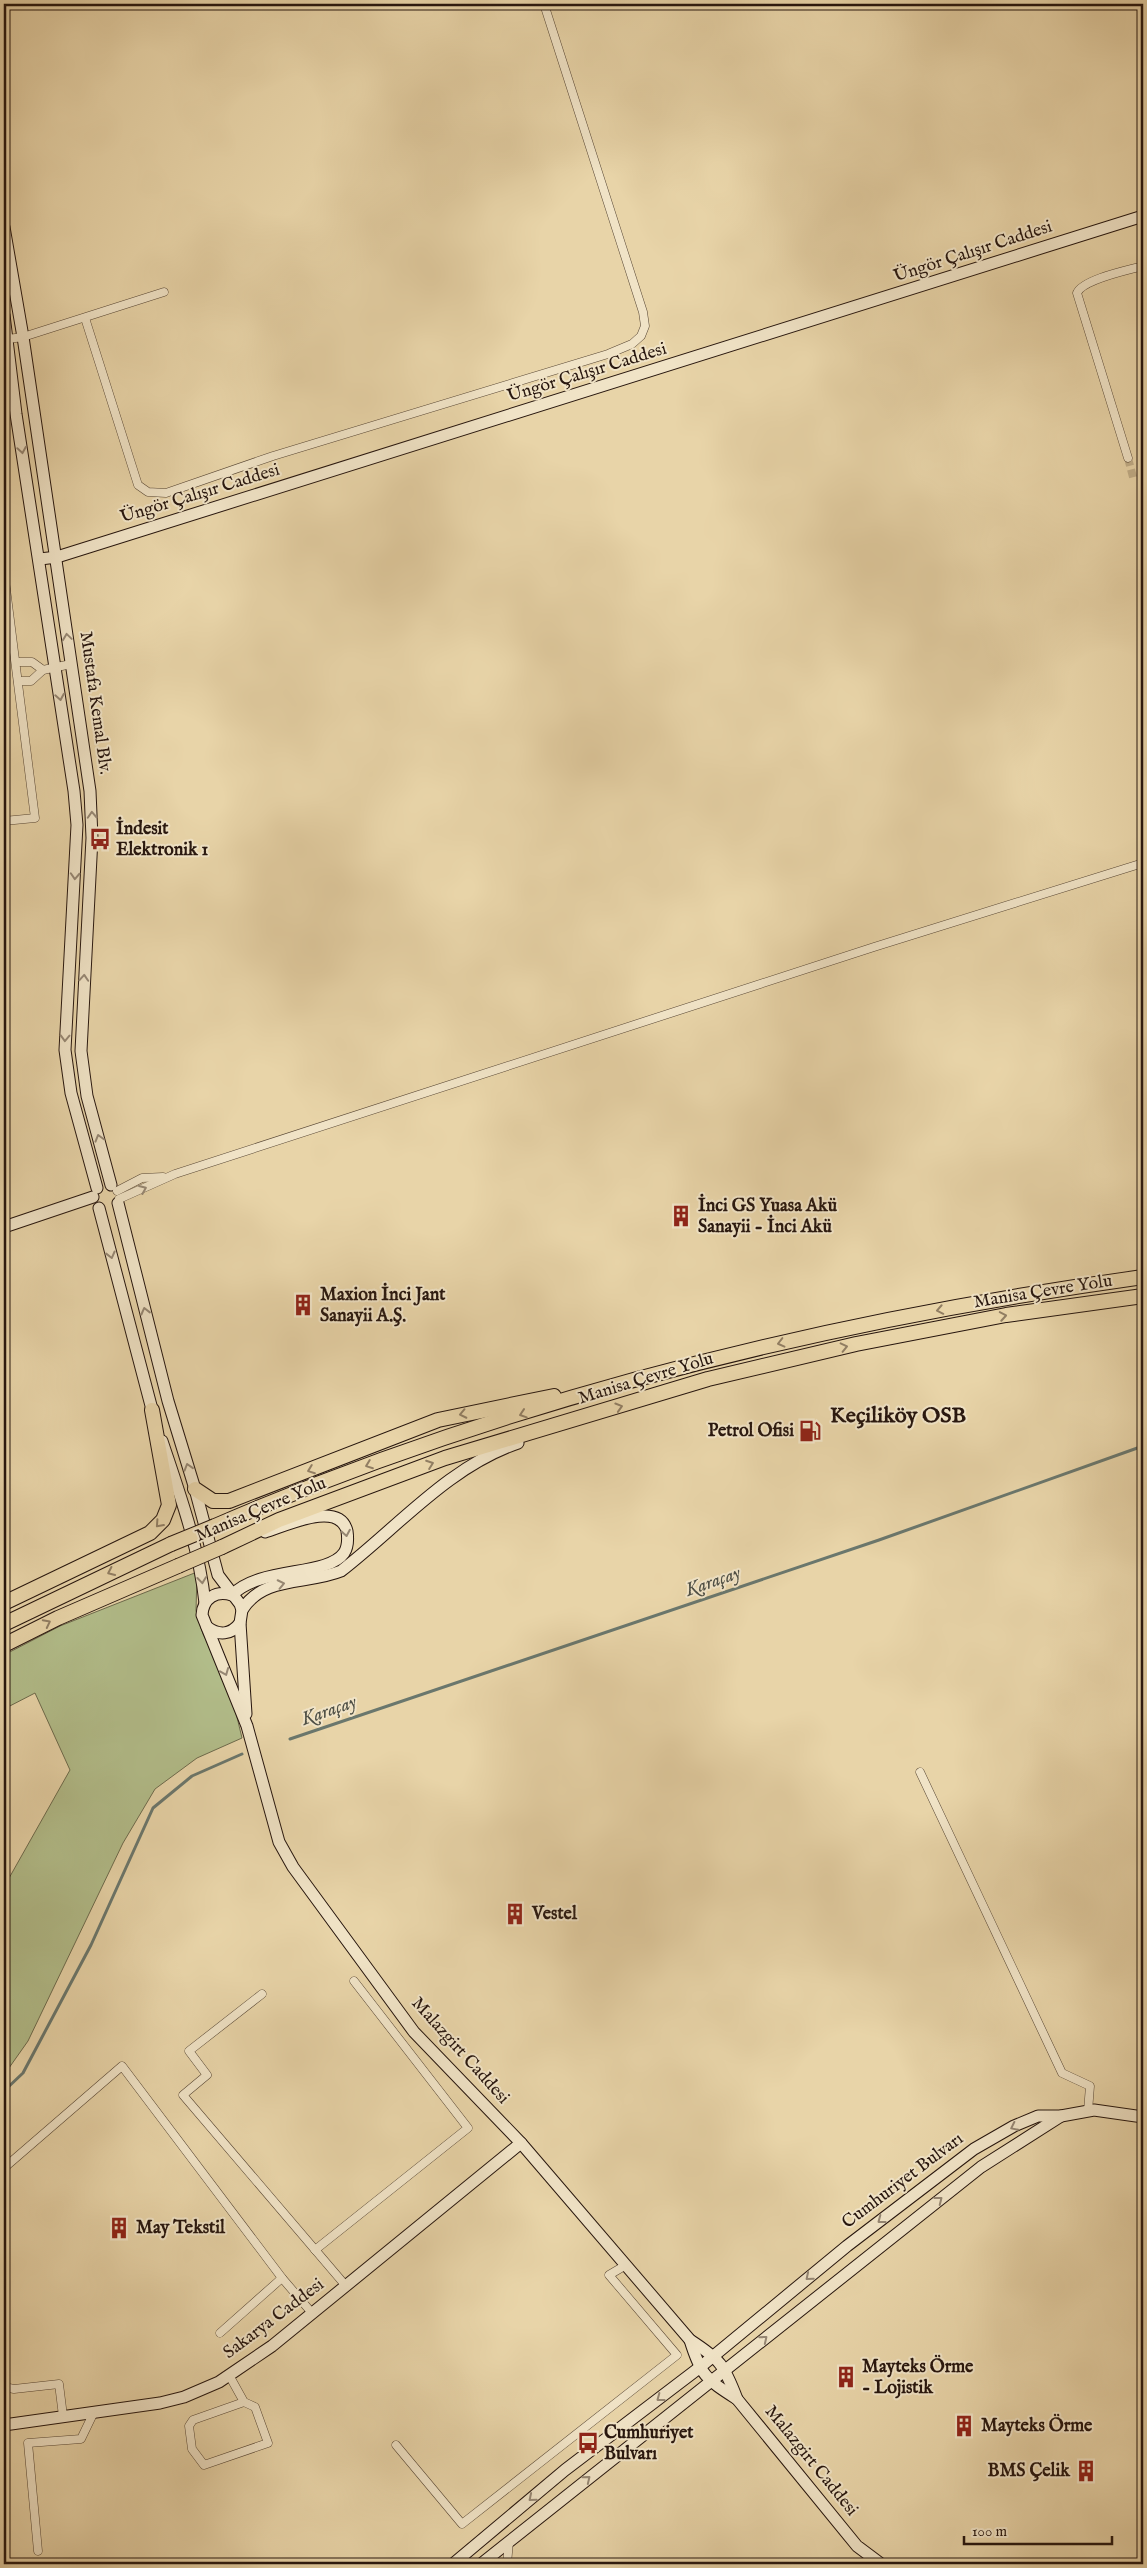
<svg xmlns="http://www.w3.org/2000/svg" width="1147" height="2568" font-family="'IM FELL English',serif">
  <rect width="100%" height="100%" fill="#e8d4a8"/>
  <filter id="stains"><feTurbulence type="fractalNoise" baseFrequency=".004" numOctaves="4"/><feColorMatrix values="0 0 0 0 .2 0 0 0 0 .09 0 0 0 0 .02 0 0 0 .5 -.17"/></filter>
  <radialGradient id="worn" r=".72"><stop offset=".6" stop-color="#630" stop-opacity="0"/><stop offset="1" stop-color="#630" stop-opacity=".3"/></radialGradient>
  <path fill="#b2bd8a" stroke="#6c6a4c" d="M197,1572L196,1611L203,1634L229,1684L242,1738L197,1758L155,1789L123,1843L28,2041L4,2075V1887L70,1770L35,1693L4,1709V1655L60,1626Z"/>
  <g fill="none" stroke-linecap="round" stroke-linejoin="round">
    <g stroke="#6a776d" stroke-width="3">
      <path d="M290,1739L879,1540L1143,1446"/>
      <path d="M4,2091L23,2073L91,1945L153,1808L192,1776L242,1754"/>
    </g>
    <path stroke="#c1ae89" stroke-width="8" stroke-dasharray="8 4" stroke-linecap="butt" d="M1128,458L1134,481"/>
    <g stroke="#574634" stroke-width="9">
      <g id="street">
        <path d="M85,318L138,485L148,492L166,493L273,456L608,354L632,344L641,336L645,326L643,312L544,4"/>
        <path d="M8,339L23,337L164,292"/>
        <path d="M1128,458L1077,293C1083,279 1129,270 1143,266"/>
        <path d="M4,573L35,818L4,821"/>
        <path d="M16,662H32L43,670"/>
        <path d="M18,681H31L43,670L71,664"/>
        <path d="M117,1191L142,1178L163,1177"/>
        <path d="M119,1199L175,1174L874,947L1143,863"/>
        <path d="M920,1772L1062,2073L1090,2086L1088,2111"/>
        <path d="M262,1994L189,2051L207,2075L183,2095L346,2286"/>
        <path d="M4,2168L122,2066L282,2278L312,2313"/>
        <path d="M315,2250L468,2128L354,1981"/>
        <path d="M220,2333L282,2278"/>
        <path d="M229,2375L244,2402L255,2407L268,2443L204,2465L192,2449L189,2426L193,2420L244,2402"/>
        <path d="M4,2387L14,2389L59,2384L63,2416"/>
        <path d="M396,2445L462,2524L677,2355L609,2275L626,2265"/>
        <path d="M38,2551L28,2443L81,2439L94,2412"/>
        <path d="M507,2564L509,2541"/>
      </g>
    </g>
    <g stroke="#27160e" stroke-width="13">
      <g id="secondary">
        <path d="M4,227L23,337L90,791L92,838L81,1051L87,1096L111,1185"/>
        <path d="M4,315L16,414L74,791L77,825L65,1050L71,1093L97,1188"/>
        <path d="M40,559L57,557L1143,216"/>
        <path d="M118,1203L168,1401L195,1489L218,1575L240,1604L242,1610L240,1623L246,1714"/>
        <path d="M99,1208L154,1417"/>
        <path d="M4,1227L93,1197"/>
        <path d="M162,1441C180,1495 199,1547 205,1603"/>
        <path d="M232,1595C216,1590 203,1598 202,1615L247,1726L279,1842L293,1867L414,2032L521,2143L690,2340C721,2360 724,2365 737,2399L857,2546L881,2564"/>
        <path d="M232,1595C260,1566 327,1577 344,1553C348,1547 348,1538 347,1531C339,1500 285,1526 265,1532"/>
        <path d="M242,1610C264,1575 307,1585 341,1571C398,1527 448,1467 518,1443"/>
        <path d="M207,1627C219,1636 231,1635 240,1623"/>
        <path d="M690,2340C701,2376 706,2379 737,2399"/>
        <path d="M4,2425L160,2403L184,2397L219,2382L272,2346L521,2143"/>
        <path d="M453,2564L565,2470L699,2368L847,2246L974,2149L1014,2126L1038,2116H1061L1094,2110L1143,2117"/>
        <path d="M481,2564L981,2167L1061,2116"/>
      </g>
    </g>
    <g stroke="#27160e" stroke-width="16">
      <g id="highway">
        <path d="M195,1489L213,1501H229L438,1420L554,1396"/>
        <path d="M215,1526C510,1398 826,1321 1143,1277"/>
        <path d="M222,1547L279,1520L445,1458L708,1379L856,1344L1006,1315L1143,1296"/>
        <path d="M4,1603L150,1533L163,1520L169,1505L152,1410"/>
        <path d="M4,1624L171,1544"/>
        <path d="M4,1645L58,1618L178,1566"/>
      </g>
    </g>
    <use href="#street" stroke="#f0e3c6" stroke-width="8"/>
    <use href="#secondary" stroke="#f0e3c6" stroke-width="11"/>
    <use href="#highway" stroke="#e8d4a8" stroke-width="14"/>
    <g stroke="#27160e" stroke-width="16" stroke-linecap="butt">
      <g id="highway-bridge">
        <path d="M171,1544L215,1526"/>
        <path d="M178,1566L222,1547"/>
      </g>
    </g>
    <use href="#highway-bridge" stroke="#e8d4a8" stroke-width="14"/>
  </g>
  <defs><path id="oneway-chevron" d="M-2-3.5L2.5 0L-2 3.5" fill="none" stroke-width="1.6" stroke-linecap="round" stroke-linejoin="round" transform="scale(1.25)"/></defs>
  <g stroke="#968773">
    <use href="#oneway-chevron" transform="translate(22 450) rotate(81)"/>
    <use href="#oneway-chevron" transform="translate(67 637) rotate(-98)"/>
    <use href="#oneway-chevron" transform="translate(60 697) rotate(80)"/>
    <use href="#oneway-chevron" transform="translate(92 815) rotate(-93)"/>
    <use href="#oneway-chevron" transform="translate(75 876) rotate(93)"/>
    <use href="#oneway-chevron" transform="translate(84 978) rotate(-86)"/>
    <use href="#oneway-chevron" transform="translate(65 1038) rotate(92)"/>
    <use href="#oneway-chevron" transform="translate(99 1138) rotate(-106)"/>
    <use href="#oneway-chevron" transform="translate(143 1189) rotate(-23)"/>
    <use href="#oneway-chevron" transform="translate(111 1255) rotate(76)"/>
    <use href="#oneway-chevron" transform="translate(145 1311) rotate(-104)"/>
    <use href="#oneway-chevron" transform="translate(188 1467) rotate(-107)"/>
    <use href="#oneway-chevron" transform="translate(346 1533) rotate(80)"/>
    <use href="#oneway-chevron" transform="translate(202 1580) rotate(84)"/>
    <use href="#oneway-chevron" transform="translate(281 1584) rotate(-12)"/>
    <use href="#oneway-chevron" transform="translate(225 1672) rotate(68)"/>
    <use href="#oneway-chevron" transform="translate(1014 2127) rotate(154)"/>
    <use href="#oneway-chevron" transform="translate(939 2200) rotate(-38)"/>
    <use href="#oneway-chevron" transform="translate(881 2220) rotate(143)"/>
    <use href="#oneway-chevron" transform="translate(809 2277) rotate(140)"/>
    <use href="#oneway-chevron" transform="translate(764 2339) rotate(-39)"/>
    <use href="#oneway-chevron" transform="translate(660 2398) rotate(143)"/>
    <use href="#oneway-chevron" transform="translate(587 2479) rotate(-39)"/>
    <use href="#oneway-chevron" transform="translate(532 2498) rotate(140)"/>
  </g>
  <g stroke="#917e63">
    <use href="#oneway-chevron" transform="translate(940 1310) rotate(169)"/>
    <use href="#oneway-chevron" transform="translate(1003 1316) rotate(-10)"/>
    <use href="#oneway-chevron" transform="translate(781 1343) rotate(166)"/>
    <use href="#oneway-chevron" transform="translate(844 1347) rotate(-13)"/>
    <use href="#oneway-chevron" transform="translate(619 1407) rotate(-17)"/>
    <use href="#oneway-chevron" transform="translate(463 1414) rotate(168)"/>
    <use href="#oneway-chevron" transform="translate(523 1414) rotate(162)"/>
    <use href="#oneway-chevron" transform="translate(430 1464) rotate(-20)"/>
    <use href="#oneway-chevron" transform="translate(369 1465) rotate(159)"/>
    <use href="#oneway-chevron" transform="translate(311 1470) rotate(159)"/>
    <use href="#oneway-chevron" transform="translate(159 1524) rotate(132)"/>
    <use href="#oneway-chevron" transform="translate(111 1572) rotate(155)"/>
    <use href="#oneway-chevron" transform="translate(47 1623) rotate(-27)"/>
  </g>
  <defs>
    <g id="bus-bare" transform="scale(1.725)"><path d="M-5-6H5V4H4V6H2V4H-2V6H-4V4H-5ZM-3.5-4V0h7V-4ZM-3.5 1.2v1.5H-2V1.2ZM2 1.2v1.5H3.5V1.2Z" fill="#8f2418" stroke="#f0e3c6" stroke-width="2.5" paint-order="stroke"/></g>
    <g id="building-bare" transform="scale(1.725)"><path d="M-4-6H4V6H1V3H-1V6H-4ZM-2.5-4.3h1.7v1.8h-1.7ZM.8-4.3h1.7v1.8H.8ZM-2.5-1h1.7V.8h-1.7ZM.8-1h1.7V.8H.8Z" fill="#8f2418" stroke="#f0e3c6" stroke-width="2.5" paint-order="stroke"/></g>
    <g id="fuel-bare" transform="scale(1.725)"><path d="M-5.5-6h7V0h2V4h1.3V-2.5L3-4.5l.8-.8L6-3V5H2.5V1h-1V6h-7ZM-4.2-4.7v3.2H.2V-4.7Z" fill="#8f2418" stroke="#f0e3c6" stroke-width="2.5" paint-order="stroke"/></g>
  </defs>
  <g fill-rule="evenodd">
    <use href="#bus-bare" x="100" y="839"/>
    <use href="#building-bare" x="681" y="1216"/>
    <use href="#building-bare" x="303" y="1305"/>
    <use href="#fuel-bare" x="810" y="1431"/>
    <use href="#building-bare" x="515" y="1914"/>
    <use href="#building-bare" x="119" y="2228"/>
    <use href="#building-bare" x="846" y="2377"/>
    <use href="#building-bare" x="964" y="2426"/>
    <use href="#bus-bare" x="588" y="2443"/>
    <use href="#building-bare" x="1086" y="2471"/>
  </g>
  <g text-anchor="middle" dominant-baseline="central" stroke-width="4" stroke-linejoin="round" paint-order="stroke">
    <g font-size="18" fill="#27160e" stroke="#f0e3c6">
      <text transform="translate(973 252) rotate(-18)">Üngör Çalışır Caddesi</text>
      <text transform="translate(587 373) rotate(-17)">Üngör Çalışır Caddesi</text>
      <text transform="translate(200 494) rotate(-17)">Üngör Çalışır Caddesi</text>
      <text transform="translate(95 703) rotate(82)">Mustafa Kemal Blv.</text>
      <text transform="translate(1043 1292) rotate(-9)">Manisa Çevre Yolu</text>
      <text transform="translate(646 1379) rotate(-17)">Manisa Çevre Yolu</text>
      <text transform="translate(261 1510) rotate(-23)">Manisa Çevre Yolu</text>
      <text transform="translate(460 2051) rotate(48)">Malazgirt Caddesi</text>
      <text transform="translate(903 2181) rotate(-37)">Cumhuriyet Bulvarı</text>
      <text transform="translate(274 2319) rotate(-37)">Sakarya Caddesi</text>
      <text transform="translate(811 2461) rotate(51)">Malazgirt Caddesi</text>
    </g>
    <g font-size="18" font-weight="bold" fill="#27160e" stroke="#f0e3c6" text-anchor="start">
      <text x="116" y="829">İndesit<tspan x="116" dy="21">Elektronik 1</tspan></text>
      <text x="698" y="1206">İnci GS Yuasa Akü<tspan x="698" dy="21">Sanayii - İnci Akü</tspan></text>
      <text x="320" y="1295">Maxion İnci Jant<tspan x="320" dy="21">Sanayii A.Ş.</tspan></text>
      <text x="794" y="1431" text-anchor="end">Petrol Ofisi</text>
      <text x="532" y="1914">Vestel</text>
      <text x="136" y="2228">May Tekstil</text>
      <text x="862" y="2367">Mayteks Örme<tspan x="862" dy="21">- Lojistik</tspan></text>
      <text x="981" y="2426">Mayteks Örme</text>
      <text x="604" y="2433">Cumhuriyet<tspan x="604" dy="21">Bulvarı</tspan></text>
      <text x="1070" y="2471" text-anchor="end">BMS Çelik</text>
    </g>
    <g font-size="19" font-style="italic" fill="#4e4f45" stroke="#f0e3c6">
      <text transform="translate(713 1582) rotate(-19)">Karaçay</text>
      <text transform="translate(329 1711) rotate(-19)">Karaçay</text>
    </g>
    <g font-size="22" font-weight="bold" fill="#27160e" stroke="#f0e3c6">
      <text x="898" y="1416">Keçiliköy OSB</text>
    </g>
  </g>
  <rect width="1147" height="2568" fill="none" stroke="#e8d4a8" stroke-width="20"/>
  <rect x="5" y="5" width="1137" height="2558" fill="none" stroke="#27160e" stroke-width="2.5"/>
  <rect x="10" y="10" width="1127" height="2548" fill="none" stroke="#27160e"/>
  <path d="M964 2536v8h148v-8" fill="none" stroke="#27160e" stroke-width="2.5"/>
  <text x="972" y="2536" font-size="15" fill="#27160e" stroke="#f0e3c6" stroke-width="4" paint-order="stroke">100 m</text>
  <rect width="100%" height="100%" filter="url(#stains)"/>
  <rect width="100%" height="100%" fill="url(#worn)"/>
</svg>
